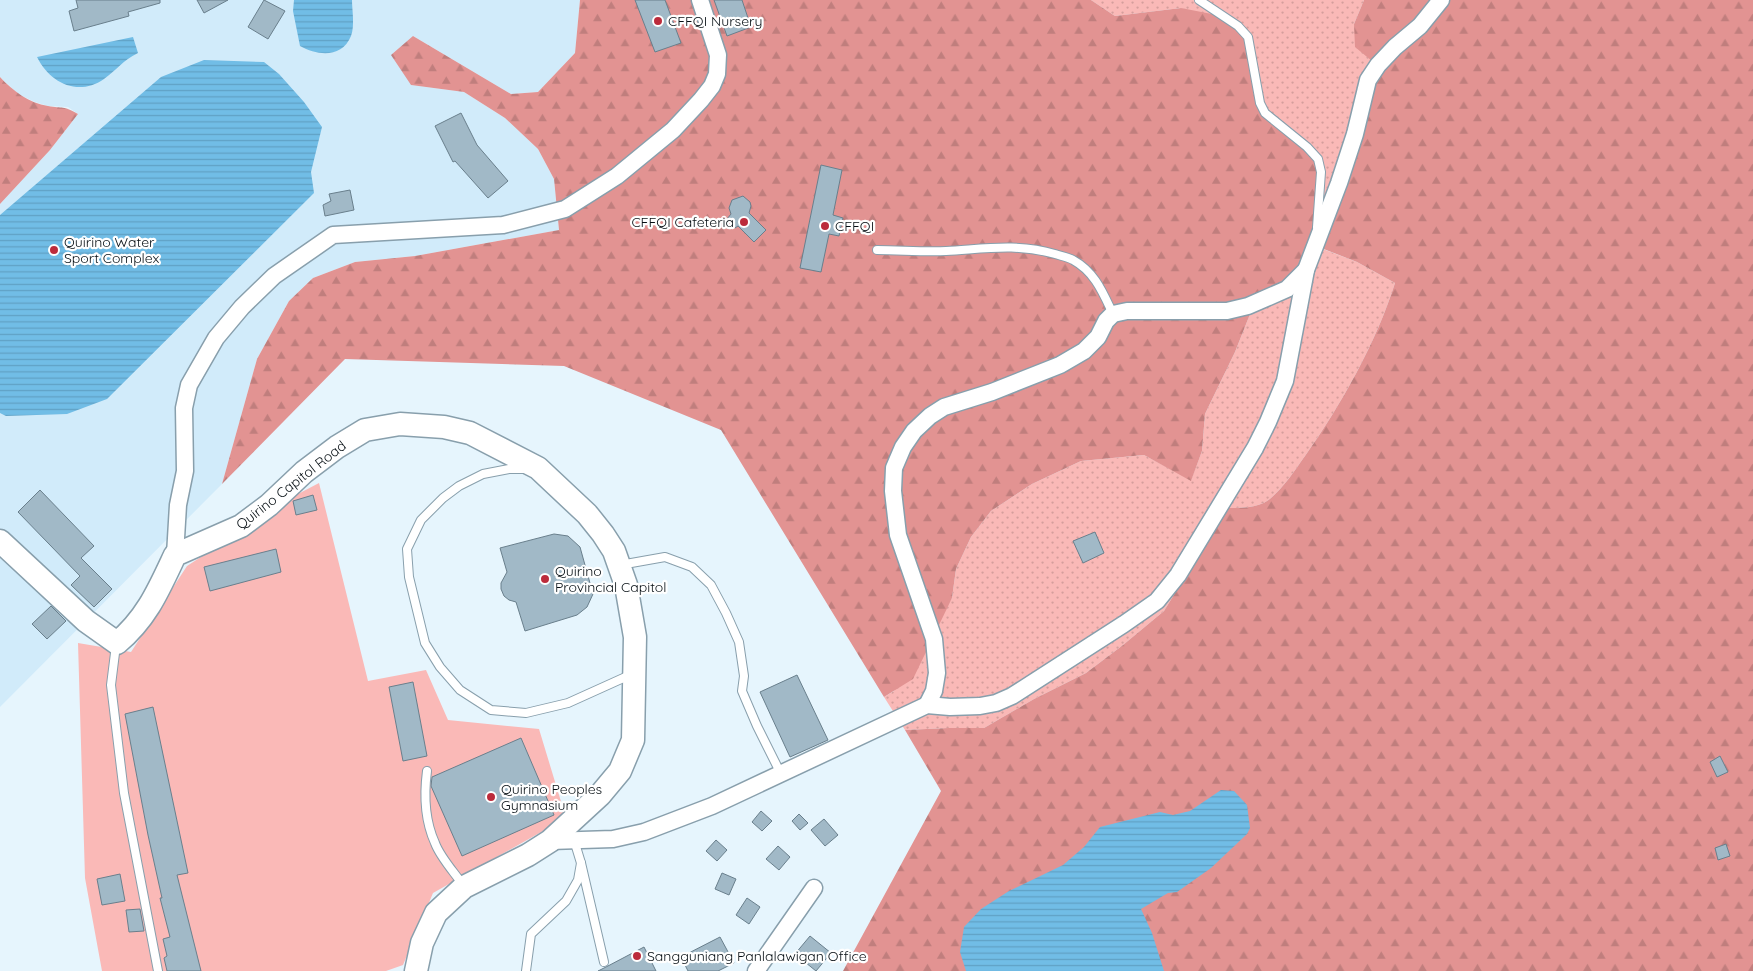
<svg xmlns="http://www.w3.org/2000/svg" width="1753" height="971" font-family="Quicksand,sans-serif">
  <defs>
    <pattern id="green-dots" width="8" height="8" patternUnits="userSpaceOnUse" patternTransform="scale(1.25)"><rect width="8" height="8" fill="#fab9b7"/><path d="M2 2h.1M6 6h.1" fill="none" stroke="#d59e9c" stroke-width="1.8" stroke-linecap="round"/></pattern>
    <pattern id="forest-firs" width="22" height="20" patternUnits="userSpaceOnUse" patternTransform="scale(1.25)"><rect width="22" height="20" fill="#e29392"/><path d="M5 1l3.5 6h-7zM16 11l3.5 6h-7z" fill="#c07e7d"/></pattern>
    <pattern id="water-rules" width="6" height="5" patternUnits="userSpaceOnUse" patternTransform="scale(1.25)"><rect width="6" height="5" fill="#71bde6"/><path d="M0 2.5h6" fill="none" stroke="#60a1c4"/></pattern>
  </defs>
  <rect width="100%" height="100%" fill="#e6f5fd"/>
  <path fill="#d1ebfa" d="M0,0H580L575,53L538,92L511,94L413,36L411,85L464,92L505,118L538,149L554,179L559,230L415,256L355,262L313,278L289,301L257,359L222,484L0,707V204L50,150L78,114L68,107L48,106L35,102L18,94L0,77Z"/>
  <path fill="url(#green-dots)" d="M1091,0H1364L1354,24L1378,65L1315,246L1357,262L1395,283C1376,343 1341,405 1305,456C1295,470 1284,487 1271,498C1260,508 1242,508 1227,508L1164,611L1123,645L1086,673L1034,699L984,728H948L905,730L884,697L894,691L952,598L956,569L971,537L991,511L1032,484L1081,461L1144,455L1191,480L1202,451L1205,414L1235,352L1254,304L1278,124L1181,8L1115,16Z"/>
  <g fill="url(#forest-firs)">
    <path d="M580,0H1091L1115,16L1181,8L1222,16L1248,37L1265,113L1318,159L1315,243L1378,66L1355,47L1354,24L1364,0H1753V971H843L941,791L905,730L948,728H984L1034,699L1086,673L1123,645L1164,611L1227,508C1242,508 1260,508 1271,498C1284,487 1295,470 1305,456C1341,405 1376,343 1395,283L1357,262L1316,246L1306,270L1254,304L1235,352L1205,414L1202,451L1191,481L1144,455L1081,461L1032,484L991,511L971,537L956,569L952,598L913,679L884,697L721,430L564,366L345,359L222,484L257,359L289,301L313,278L355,262L415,256L559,230L554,179L538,149L505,118L464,92L411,85L391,55L413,36L511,94L538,92L575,53Z"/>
    <path d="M0,77C13,91 29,103 48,106C63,109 63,105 78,114L50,150L0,204Z"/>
  </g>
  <path fill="#fab9b7" d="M319,483L368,681L426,670L448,720L539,729L566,818L433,893L403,965L386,971H102L85,878L78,643L131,652L187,566L298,494Z"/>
  <g fill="url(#water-rules)">
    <path d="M294,0H352C352,10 355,26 351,36C342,58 318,56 300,46L293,11Z"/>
    <path d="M133,37L138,53C122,61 118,69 104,79C78,97 50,83 37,57Z"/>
    <path d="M204,60L264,62L279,74L304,102L322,127L311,172L314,193L107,399L67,414L6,416L0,413V215L161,77Z"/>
    <path d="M1221,790L1234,791L1247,805L1250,828L1247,834L1211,868L1177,892L1168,893L1141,909L1152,933L1164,971H966L960,952L964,927L981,909L1009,891L1063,865L1084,847L1100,827L1160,812L1173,815L1190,811Z"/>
  </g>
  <g fill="#a1b9c7" stroke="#697f8c">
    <path d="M76,0H160V3L128,12L129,16L74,31L69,11L78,8Z"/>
    <path d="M197,0H228L204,13Z"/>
    <path d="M264,0L285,11L268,39L248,27Z"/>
    <path d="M635,0H665L681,43L655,52Z"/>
    <path d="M714,0H742L751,27L727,36Z"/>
    <path d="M461,113L477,145L508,181L488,198L455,161L453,162L435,126Z"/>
    <path d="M821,165L842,170L833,215L843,218L839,236L829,234L821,272L800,268Z"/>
    <path d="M350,190L354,210L325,216L323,205L331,201L329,194Z"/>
    <path d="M743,196L750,202L751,206L749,213L766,230L754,242L738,226L735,228L727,219L731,214L729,208L732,200Z"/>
    <path d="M40,490L94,546L81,558L112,589L94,607L71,585L80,576L18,512Z"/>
    <path d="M313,495L317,510L296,515L293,501Z"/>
    <path d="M1095,532L1104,553L1083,563L1073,541Z"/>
    <path d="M554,534L568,536L580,547L593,594L587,607L577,615L525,631L516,602L509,600L504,596L501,589V583L507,572L500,548Z"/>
    <path d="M276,549L281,572L210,591L204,567Z"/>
    <path d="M51,606L66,621L47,639L32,624Z"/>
    <path d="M797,675L828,740L790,757L760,692Z"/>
    <path d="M413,682L427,756L403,761L389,687Z"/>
    <path d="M153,707L188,873L177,875L201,971H167L164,958L167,956L163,939L170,937L160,898H162L148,835L125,714Z"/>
    <path d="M521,738L554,815L462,856L431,786L432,777Z"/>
    <path d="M1720,756L1728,772L1717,777L1710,762Z"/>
    <path d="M761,811L772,821L762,831L752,822Z"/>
    <path d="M799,814L808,823L800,830L792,821Z"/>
    <path d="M824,819L838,835L825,846L811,830Z"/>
    <path d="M716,840L727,850L717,861L706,851Z"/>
    <path d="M1726,844L1730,856L1718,860L1715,848Z"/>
    <path d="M778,846L790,857L779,870L766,859Z"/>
    <path d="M722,873L736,879L729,895L715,889Z"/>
    <path d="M120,874L125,901L102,905L97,879Z"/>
    <path d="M747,898L760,907L749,924L736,915Z"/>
    <path d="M140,909L144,931L129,932L126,910Z"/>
    <path d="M810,936L831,953L816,971L795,954Z"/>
    <path d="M720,937L734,963L718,971H688L681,957Z"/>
    <path d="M644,947L656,971H598L606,967Z"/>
  </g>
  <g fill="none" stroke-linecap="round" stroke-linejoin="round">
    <g stroke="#889fac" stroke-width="10">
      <g id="lane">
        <path d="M1199,0L1238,26L1248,37L1260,103L1265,113L1307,147L1318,159L1321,172L1317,227"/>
        <path d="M877,250C900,250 923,252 946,251C984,249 1017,243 1055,254C1061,256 1068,257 1073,260C1095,272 1103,293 1113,314"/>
        <path d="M525,469H509L483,474L459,486L443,498L421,520L407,549L409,577L425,643L440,667L460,690L491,710L526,713L568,703L630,675"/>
        <path d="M620,565L665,557L692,567L711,585L726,613L739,642L744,676L742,691L757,726L781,774"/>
        <path d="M116,645L111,685L124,793L158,971"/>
        <path d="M427,771C424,794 425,821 435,843C440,857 454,872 463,885"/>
        <path d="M574,840L581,863L604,962"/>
        <path d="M526,971L531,934L566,901L578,880L581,863"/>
      </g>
    </g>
    <g stroke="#889fac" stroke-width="19">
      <g id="street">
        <path d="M175,555L178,505L185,471L184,408L189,385L216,338L242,307L274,276L333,235L503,225L565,209L617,176L673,130L701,100L712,86L717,74L718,55L700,0"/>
        <path d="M927,705L934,691L937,673L934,639L898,535L893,491L894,468L903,447L914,431L930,416L944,407L992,392L1060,365L1084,351L1098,337L1106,321L1113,314L1127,311H1227L1248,306L1287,289L1306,270"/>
        <path d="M550,841L613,839L644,832L712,806L927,705L950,707L980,706L996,703L1012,696L1124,624L1157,601L1178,575L1255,448L1268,422L1285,381L1306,270L1339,183L1355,134L1368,80L1378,65L1395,47L1420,26L1441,0"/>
        <path d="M756,971L814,888"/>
      </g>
    </g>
    <g stroke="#889fac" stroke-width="25">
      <path id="secondary" d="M0,541L86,621L117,643C147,618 159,589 175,555L241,526L269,505L304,472L337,447L365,430L400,424L444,427L470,433L538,468L587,514L603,534L614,551L626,585L635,637L633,740L620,771L600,795L550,841L528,855L464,887L436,913L422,943L416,971"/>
    </g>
    <use href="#lane" stroke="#fff" stroke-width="8"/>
    <use href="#street" stroke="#fff" stroke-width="16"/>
    <use href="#secondary" stroke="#fff" stroke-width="22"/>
  </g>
  <g fill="#bc2b3b" stroke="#fff" stroke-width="2">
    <circle cx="658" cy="21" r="5"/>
    <circle cx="744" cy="222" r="5"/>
    <circle cx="825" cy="226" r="5"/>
    <circle cx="54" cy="250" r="5"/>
    <circle cx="545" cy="579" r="5"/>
    <circle cx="491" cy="797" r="5"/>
    <circle cx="637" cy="956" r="5"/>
  </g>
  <g text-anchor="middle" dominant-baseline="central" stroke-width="4.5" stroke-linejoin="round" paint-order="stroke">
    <g font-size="14" fill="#070f14" stroke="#fff" text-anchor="start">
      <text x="668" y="21">CFFQI Nursery</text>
      <text x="734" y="222" text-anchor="end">CFFQI Cafeteria</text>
      <text x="835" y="226">CFFQI</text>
      <text x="64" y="242">Quirino Water<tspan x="64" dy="16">Sport Complex</tspan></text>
      <text x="555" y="571">Quirino<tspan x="555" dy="16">Provincial Capitol</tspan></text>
      <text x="501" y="789">Quirino Peoples<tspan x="501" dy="16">Gymnasium</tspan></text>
      <text x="647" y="956">Sangguniang Panlalawigan Office</text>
    </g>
    <g font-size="14" fill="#070f14" stroke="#fff">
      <text transform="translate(291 485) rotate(-38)">Quirino Capitol Road</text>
    </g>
  </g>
</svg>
